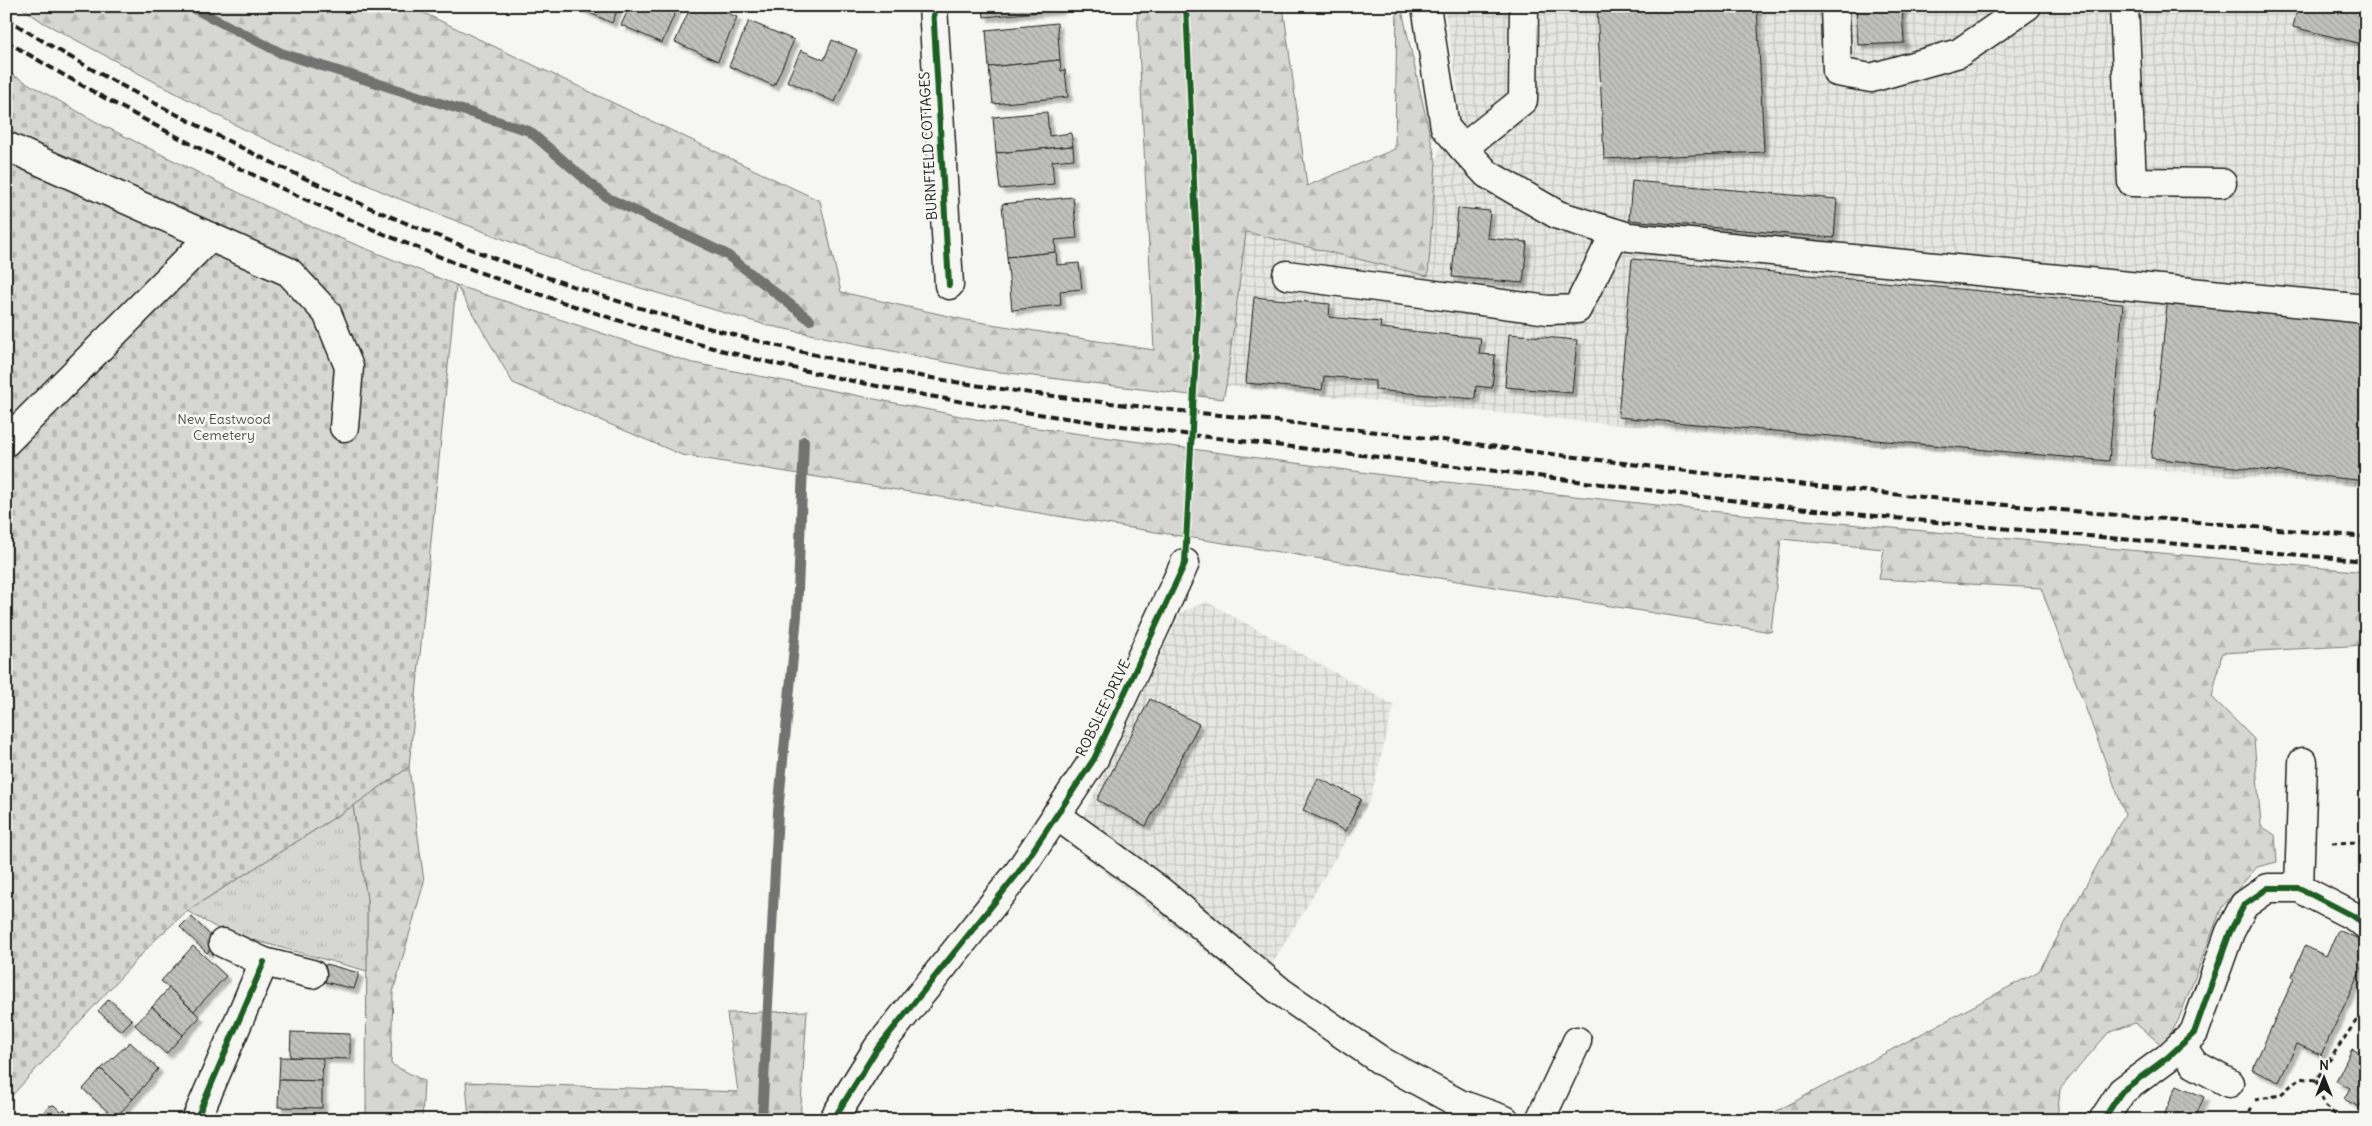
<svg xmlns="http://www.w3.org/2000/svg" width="2372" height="1126" font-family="Delius,sans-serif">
  <defs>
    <pattern id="industrial-grid" width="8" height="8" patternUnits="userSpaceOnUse" patternTransform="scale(1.25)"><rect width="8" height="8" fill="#e6e6e2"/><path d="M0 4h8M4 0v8" fill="none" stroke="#c5c5c1"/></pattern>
    <pattern id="forest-firs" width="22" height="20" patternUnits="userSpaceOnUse" patternTransform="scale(1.25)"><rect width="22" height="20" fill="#d6d6d2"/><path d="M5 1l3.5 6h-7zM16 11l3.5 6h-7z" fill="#b7b7b4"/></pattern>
    <pattern id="cemetery-stones" width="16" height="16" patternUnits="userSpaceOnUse" patternTransform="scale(1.25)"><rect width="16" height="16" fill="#d6d6d2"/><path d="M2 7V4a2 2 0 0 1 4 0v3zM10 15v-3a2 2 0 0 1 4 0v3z" fill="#b7b7b4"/></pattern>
    <pattern id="park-tufts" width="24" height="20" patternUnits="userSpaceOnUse" patternTransform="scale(1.25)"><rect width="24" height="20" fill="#d6d6d2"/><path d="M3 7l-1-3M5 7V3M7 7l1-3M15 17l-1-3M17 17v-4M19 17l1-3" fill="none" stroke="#b7b7b4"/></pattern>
    <pattern id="building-back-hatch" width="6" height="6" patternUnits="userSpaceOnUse" patternTransform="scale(1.25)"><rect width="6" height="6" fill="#c0c0bd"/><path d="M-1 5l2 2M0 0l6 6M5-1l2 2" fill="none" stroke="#a4a4a2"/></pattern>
    <filter id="shadow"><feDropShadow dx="4.5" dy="4.5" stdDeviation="1" flood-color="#0004"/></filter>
  </defs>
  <rect width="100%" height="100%" fill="#f6f6f2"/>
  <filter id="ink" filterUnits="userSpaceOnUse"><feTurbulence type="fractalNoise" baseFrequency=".02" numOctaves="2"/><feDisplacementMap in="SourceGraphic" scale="10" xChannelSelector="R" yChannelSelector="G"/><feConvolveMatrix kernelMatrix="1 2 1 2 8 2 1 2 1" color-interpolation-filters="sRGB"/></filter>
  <g filter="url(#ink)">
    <g fill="url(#industrial-grid)">
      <path d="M1444,6H2366V487L1609,424L1226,386L1245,232L1428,276L1436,162L1458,90Z"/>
      <path d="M1207,602L1394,705L1370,800L1256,991L1070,845L1181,612Z"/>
    </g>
    <g fill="url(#forest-firs)" stroke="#797977">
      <path d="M19,6H409L820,201L841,292L966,320L1154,350L1137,6H1283L1307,186L1395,149L1397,6H1401L1436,162L1428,276L1246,232L1226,386L1223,399L984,370L766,325L596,275L392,196L247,131L44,23Z"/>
      <path d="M456,285L689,362L985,421L1391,476L1720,512L2366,572V645L2222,653L2212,697L2254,739L2261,826L2275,835L2277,862L2257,867L2222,907L2178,1021L2163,1046L2135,1023L2108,1033L2060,1089L2057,1120H1760L2039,971L2125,814L2041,588L1879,579L1884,549L1781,539L1771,632L682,455L513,383Z"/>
      <path d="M409,767L424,882L393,992L391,1064L424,1081L422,1120H366L367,900L353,806Z"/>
      <path d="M807,1011L800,1120H469L466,1082L738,1092L727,1013Z"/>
    </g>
    <path fill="url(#cemetery-stones)" stroke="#797977" d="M6,71L100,124L290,218L456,285L409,767L353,806L187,911L153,942L6,1102Z"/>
    <path fill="url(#park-tufts)" stroke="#797977" d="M353,806L367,900V971L224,932L187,911Z"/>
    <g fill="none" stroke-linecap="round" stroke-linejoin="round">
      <g stroke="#727271" stroke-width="10">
        <path d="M189,6L281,53L529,131L606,197L726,254L810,320"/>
        <path d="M762,1120L778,812L797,616L804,441"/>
      </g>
    </g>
    <g fill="url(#building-back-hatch)" stroke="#1c1c1c" filter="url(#shadow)">
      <path d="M574,6H619L612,23Z"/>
      <path d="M630,6H678L662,43L621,25Z"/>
      <path d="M691,6H712L737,17L718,61L675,42Z"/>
      <path d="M983,6H1059L1060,10L984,17Z"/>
      <path d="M1597,6H1757L1764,152L1604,159Z"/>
      <path d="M1856,6H1902L1904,43L1858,45Z"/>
      <path d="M2298,6H2366V45L2293,27Z"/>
      <path d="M749,21L794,40L774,86L729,66Z"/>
      <path d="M1057,23L1060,60L989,67L986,30Z"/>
      <path d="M832,40L857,50L835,102L787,81L801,50L824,60Z"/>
      <path d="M1060,60L1061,71L1065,70L1068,97L993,104L989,67Z"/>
      <path d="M1047,112L1049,136L1071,133L1073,146L996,153L993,117Z"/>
      <path d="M1073,146L1074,159L1052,161L1054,184L1000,189L996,153Z"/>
      <path d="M1632,181L1837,199L1834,238L1629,220Z"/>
      <path d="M1073,197L1077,238L1055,240L1056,252L1007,257L1002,204Z"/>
      <path d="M1458,208L1490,211L1487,238L1527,242L1523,283L1452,277Z"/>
      <path d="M1056,252L1057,265L1079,263L1082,289L1060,291L1061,305L1012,310L1007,257Z"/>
      <path d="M1632,259L2123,304L2109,461L1618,417Z"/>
      <path d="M2168,296L2366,317V481L2151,458Z"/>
      <path d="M1254,297L1330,304L1329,317L1381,322L1380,328L1481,338L1479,354L1495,355L1492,388L1476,386L1475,399L1375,390V381L1324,376L1322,390L1246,383Z"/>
      <path d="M1509,334L1577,340L1572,393L1505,387Z"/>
      <path d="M1150,699L1199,724L1146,826L1097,800Z"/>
      <path d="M1318,778L1361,799L1346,831L1303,810Z"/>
      <path d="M191,916L217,942L207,953L180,927Z"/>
      <path d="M2338,930L2366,942V959L2321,1055L2297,1044L2279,1082L2252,1070L2294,978L2292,976L2305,946L2326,956Z"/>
      <path d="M193,946L226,976L194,1011L161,981Z"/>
      <path d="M326,964L359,973L354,989L321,981Z"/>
      <path d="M169,988L200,1017L183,1035L152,1007Z"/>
      <path d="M109,999L132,1020L121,1031L98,1011Z"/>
      <path d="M152,1007L183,1035L166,1054L135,1025Z"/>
      <path d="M291,1032L350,1034V1059L290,1057Z"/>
      <path d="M130,1042L158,1069L133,1099L101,1069Z"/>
      <path d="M2352,1049L2366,1056V1100L2363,1099L2359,1107L2344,1099L2350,1088L2336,1081Z"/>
      <path d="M280,1057L323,1058L322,1081L279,1080Z"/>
      <path d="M101,1069L133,1099L115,1118L83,1089Z"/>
      <path d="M279,1080L322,1081V1108L278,1107Z"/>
      <path d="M2177,1085L2204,1097L2194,1120H2162Z"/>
      <path d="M54,1105L62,1113L64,1110L75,1120H36L49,1106Z"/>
    </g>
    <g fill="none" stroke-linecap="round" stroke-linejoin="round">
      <g stroke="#1c1c1c" stroke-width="31">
        <g id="minor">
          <path d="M933,6L949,285"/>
          <path d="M1426,6L1445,127L1463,148L1487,174L1558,215L1629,237L2366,309"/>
          <path d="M1835,6L1837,72L1871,78L1959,53L2027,6"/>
          <path d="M2124,6L2132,182L2222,183"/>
          <path d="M6,146L289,272L327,313L349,367L344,427"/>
          <path d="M1463,148L1523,100L1524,6"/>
          <path d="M1287,275L1548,310L1577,309L1615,233"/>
          <path d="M6,442L210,237"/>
          <path d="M1056,815L1160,891L1281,992L1383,1062L1460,1104L1505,1120"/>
          <path d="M2299,888L2303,762"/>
          <path d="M223,943L264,962L312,974"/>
          <path d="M2181,1045L2194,1064L2229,1083"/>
          <path d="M196,1120L264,962"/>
          <path d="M833,1120L877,1049L1018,873L1094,759L1185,563"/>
          <path d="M1540,1120L1577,1041"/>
          <path d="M2103,1120L2122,1091L2167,1058L2194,1033L2230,932L2244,905L2268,888H2299L2353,916L2366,925"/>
        </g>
      </g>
      <g stroke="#1c1c1c" stroke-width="3" stroke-dasharray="5 4" stroke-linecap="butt">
        <path d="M2332,843L2360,842L2366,839"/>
        <path d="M2316,1080L2325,1106L2342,1120"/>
        <path d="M2255,1100L2280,1095L2300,1078L2316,1080L2356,1021L2366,1016"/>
        <path d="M2245,1120L2252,1107"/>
      </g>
      <use href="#minor" stroke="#f6f6f2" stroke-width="28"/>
      <g stroke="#1c1c1c" stroke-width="4" stroke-dasharray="8 4" stroke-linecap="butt">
        <path d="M6,18C68,58 133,92 199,126C420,241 657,327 903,373C1068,403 1235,415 1402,435C1540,452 1678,471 1816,486C1999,506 2183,520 2366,537"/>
        <path d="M6,41C255,191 535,312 820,374C1032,421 1248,441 1463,467C1581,481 1698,497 1816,510C1999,529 2183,544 2366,561"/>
      </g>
      <g stroke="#f6f6f2" stroke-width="9">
        <g id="cycleway">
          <path d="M933,6L949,285"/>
          <path d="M196,1120L264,962"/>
          <path d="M833,1120L877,1049L1018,873L1094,759L1185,563L1199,293L1186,6"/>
          <path d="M2103,1120L2122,1091L2167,1058L2194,1033L2230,932L2244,905L2268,888H2299L2353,916L2366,925"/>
        </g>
      </g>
      <use href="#cycleway" stroke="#1b5e20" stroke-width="6"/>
    </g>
  </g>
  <g text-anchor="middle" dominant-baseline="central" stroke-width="5" stroke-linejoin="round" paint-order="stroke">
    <g font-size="14" fill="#1c1c1c" stroke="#f6f6f2">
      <text transform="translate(928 146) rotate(-93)">BURNFIELD COTTAGES</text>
      <text transform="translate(1103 708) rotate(-64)">ROBSLEE DRIVE</text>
    </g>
    <g font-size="14" fill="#545453" stroke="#f6f6f2">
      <text x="224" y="419">New Eastwood<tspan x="224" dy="16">Cemetery</tspan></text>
    </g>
  </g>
  <rect width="2372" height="1126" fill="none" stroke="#f6f6f2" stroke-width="25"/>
  <rect x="12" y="12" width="2347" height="1101" fill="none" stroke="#1c1c1c" stroke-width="2" filter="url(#ink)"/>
  <g transform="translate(2324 1078)" stroke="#f6f6f2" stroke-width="4" paint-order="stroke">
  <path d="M0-4L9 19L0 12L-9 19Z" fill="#1c1c1c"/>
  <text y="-8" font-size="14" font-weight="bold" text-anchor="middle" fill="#1c1c1c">N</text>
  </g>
</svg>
